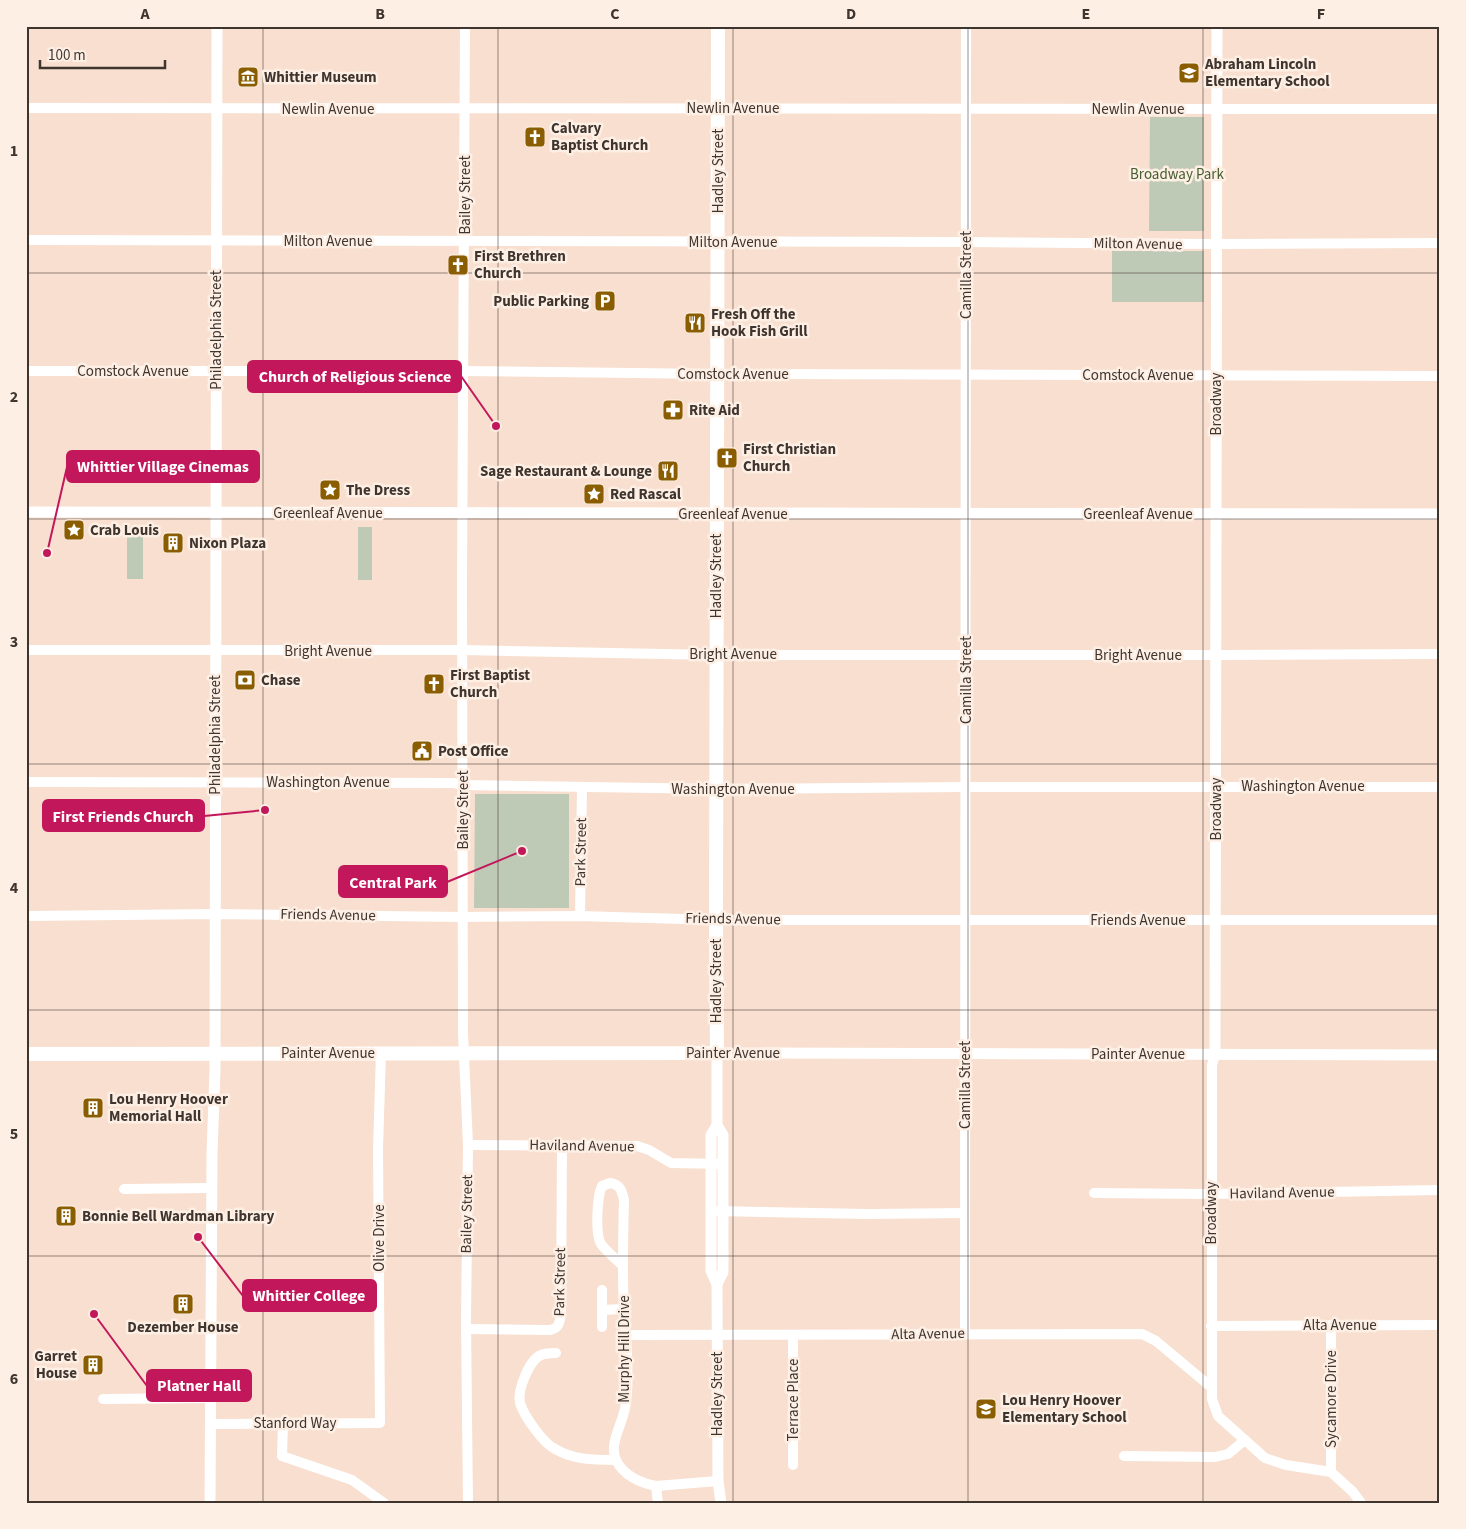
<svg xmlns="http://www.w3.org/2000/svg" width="1466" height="1529" font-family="'Source Sans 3',sans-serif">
  <rect width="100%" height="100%" fill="#f8dfcf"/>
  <g fill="#bfcab6">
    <path d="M1150,117H1204V231H1149Z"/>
    <rect x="1112" y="251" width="92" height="51"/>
    <rect x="127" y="527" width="16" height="52"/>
    <rect x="358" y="527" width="14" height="53"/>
    <path d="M475,794H569V908H474Z"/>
  </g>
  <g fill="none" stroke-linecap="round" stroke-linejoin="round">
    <g stroke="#fff" stroke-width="10">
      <path d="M465,26L462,585L463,1033L468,1145L466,1321L468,1503"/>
      <path d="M26,108L1440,109"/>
      <path d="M26,240L966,242L1217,244L1440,243"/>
      <path d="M26,371H463L717,374L1440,376"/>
      <path d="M26,650H463L716,655H1216L1440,654"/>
      <path d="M26,782L454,783L463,785L717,789L965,787H1440"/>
      <path d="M26,916L215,914L463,917L580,916L716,920H1440"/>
      <path d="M580,916L582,788"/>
      <path d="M1215,1055L1212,1065V1399L1218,1416L1265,1458L1286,1465L1331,1472L1353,1492L1361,1503"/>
      <path d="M468,1145L637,1146L649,1150L671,1163L723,1164"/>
      <path d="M124,1189L212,1188"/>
      <path d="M1094,1193L1211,1194L1440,1190"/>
      <path d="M716,1211L868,1214L965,1213"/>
      <path d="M623,1266C616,1259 607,1252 601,1244C595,1234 597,1196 602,1186L610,1183C620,1184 622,1191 624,1200C623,1237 622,1273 624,1310C626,1338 629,1366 627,1393C626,1400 626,1406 624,1412C621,1426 609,1445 616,1460C623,1475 640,1483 656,1486L718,1481"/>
      <path d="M602,1310L624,1309"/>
      <path d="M1331,1325V1472"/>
      <path d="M1211,1326L1440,1325"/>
      <path d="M602,1327V1290"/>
      <path d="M466,1329L550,1330C559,1328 559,1324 561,1315L562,1145"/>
      <path d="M965,1334L966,26"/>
      <path d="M626,1335L1142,1334L1156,1341L1211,1387"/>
      <path d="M556,1353C551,1353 546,1353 541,1355C529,1360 517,1391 520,1403C524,1416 543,1443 555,1449C574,1460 594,1460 616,1460"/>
      <path d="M103,1399L211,1398"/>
      <path d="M283,1423L282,1456L352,1480L384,1503"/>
      <path d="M211,1424L380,1423L378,1149L381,1053"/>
      <path d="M1124,1456L1215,1457L1228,1454L1245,1440"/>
      <path d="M793,1465V1335"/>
      <path d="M656,1486L658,1503"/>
    </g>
    <g stroke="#fff" stroke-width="11">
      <path d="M26,512L1440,514"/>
      <path d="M1215,1055L1217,26"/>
      <path d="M717,1284L711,1271V1135L717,1125"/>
      <path d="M210,1503L212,1153L215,1070L217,26"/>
      <path d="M721,1503L718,1481L717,1284L723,1272V1135L717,1125V1053L1440,1055"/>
    </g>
    <path stroke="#fff" stroke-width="14" d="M26,1054L717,1053L716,920L718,26"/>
  </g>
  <path fill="none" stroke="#3f352f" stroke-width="1" stroke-opacity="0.55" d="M263,26V1503M498,26V1503M733,26V1503M968,26V1503M1203,26V1503M26,273H1440M26,519H1440M26,764H1440M26,1010H1440M26,1256H1440"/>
  <defs>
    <g id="school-square" transform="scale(1.125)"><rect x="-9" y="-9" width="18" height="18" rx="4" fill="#8a5e00" stroke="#feefe5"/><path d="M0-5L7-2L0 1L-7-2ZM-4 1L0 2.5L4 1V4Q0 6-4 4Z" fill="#fff"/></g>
    <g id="museum-square" transform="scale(1.125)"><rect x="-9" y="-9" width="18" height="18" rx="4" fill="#8a5e00" stroke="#feefe5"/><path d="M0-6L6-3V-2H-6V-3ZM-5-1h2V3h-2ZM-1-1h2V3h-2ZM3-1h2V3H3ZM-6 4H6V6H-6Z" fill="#fff"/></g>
    <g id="church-square" transform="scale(1.125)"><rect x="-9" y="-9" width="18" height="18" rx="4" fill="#8a5e00" stroke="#feefe5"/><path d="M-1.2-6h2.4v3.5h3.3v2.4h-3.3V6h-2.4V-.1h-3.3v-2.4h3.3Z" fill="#fff"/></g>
    <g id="parking-square" transform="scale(1.125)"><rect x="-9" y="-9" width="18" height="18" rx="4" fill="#8a5e00" stroke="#feefe5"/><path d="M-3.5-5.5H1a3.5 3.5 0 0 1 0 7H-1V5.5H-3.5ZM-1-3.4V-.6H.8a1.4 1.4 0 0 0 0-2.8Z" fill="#fff"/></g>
    <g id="restaurant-square" transform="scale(1.125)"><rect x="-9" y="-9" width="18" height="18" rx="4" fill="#8a5e00" stroke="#feefe5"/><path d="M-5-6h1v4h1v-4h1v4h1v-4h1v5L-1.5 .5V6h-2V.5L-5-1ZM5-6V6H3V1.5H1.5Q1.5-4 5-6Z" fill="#fff"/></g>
    <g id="pharmacy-square" transform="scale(1.125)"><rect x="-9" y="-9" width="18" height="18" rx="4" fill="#8a5e00" stroke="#feefe5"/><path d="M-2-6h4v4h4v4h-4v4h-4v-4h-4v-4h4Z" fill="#fff"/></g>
    <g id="sight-square" transform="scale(1.125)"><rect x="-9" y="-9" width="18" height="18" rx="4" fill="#8a5e00" stroke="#feefe5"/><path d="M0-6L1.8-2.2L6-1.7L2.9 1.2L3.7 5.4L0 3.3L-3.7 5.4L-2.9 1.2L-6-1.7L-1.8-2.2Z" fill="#fff"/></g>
    <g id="building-square" transform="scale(1.125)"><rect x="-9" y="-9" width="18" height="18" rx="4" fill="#8a5e00" stroke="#feefe5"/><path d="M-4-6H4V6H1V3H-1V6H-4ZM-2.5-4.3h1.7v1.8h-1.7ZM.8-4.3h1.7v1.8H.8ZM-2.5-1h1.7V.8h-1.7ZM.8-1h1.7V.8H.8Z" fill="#fff"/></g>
    <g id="bank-square" transform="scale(1.125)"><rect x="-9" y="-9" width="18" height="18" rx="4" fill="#8a5e00" stroke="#feefe5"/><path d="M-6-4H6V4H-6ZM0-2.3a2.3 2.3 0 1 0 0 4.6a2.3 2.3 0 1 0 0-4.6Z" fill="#fff"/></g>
    <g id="civic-square" transform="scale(1.125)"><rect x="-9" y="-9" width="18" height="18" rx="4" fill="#8a5e00" stroke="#feefe5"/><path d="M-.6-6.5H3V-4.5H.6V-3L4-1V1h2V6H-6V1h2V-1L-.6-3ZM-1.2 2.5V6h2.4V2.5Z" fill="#fff"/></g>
  </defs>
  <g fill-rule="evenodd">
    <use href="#school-square" x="1189" y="73"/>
    <use href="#museum-square" x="248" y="77"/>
    <use href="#church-square" x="535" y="137"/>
    <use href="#church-square" x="458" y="265"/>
    <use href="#parking-square" x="605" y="301"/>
    <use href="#restaurant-square" x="695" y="323"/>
    <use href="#pharmacy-square" x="673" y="410"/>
    <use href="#church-square" x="727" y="458"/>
    <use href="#restaurant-square" x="668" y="471"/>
    <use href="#sight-square" x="330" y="490"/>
    <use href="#sight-square" x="594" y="494"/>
    <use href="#sight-square" x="74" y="530"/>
    <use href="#building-square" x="173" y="543"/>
    <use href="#bank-square" x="245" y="680"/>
    <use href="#church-square" x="434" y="684"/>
    <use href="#civic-square" x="422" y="751"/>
    <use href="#building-square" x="93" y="1108"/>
    <use href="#building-square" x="66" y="1216"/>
    <use href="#building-square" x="183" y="1304"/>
    <use href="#building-square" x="93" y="1365"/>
    <use href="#school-square" x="986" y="1409"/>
  </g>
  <g text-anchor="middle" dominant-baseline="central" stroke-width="5" stroke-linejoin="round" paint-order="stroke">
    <g font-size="15" font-weight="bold" fill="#3f352f" stroke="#feefe5" text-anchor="start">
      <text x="1205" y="64">Abraham Lincoln<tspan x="1205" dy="17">Elementary School</tspan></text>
      <text x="264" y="77">Whittier Museum</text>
      <text x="551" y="128">Calvary<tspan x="551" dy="17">Baptist Church</tspan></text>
      <text x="474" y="256">First Brethren<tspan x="474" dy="17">Church</tspan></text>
      <text x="589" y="301" text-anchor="end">Public Parking</text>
      <text x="711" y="314">Fresh Off the<tspan x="711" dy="17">Hook Fish Grill</tspan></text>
      <text x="689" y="410">Rite Aid</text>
      <text x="743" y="449">First Christian<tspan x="743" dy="17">Church</tspan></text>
      <text x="652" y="471" text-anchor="end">Sage Restaurant &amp; Lounge</text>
      <text x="346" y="490">The Dress</text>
      <text x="610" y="494">Red Rascal</text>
      <text x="90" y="530">Crab Louis</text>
      <text x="189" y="543">Nixon Plaza</text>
      <text x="450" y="675">First Baptist<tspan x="450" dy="17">Church</tspan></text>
      <text x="261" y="680">Chase</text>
      <text x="438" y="751">Post Office</text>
      <text x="109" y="1099">Lou Henry Hoover<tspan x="109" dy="17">Memorial Hall</tspan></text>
      <text x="82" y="1216">Bonnie Bell Wardman Library</text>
      <text x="183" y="1327" text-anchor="middle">Dezember House</text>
      <text x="77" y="1356" text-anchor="end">Garret<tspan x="77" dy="17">House</tspan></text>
      <text x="1002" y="1400">Lou Henry Hoover<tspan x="1002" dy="17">Elementary School</tspan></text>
    </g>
    <g font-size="15" fill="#3f352f" stroke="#feefe5">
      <text x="733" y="108">Newlin Avenue</text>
      <text x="328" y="109">Newlin Avenue</text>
      <text x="1138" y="109">Newlin Avenue</text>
      <text transform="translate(718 171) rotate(-90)">Hadley Street</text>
      <text transform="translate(465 195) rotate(-90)">Bailey Street</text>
      <text x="328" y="241">Milton Avenue</text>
      <text x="733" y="242">Milton Avenue</text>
      <text transform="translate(1138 244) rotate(1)">Milton Avenue</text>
      <text transform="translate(966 275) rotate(-90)">Camilla Street</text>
      <text transform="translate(216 330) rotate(-90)">Philadelphia Street</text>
      <text x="133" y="371">Comstock Avenue</text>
      <text x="733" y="374">Comstock Avenue</text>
      <text x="1138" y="375">Comstock Avenue</text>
      <text transform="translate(1216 404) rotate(-90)">Broadway</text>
      <text x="328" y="513">Greenleaf Avenue</text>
      <text x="733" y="514">Greenleaf Avenue</text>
      <text x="1138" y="514">Greenleaf Avenue</text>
      <text transform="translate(716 576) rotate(-90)">Hadley Street</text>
      <text x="328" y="651">Bright Avenue</text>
      <text x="733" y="654">Bright Avenue</text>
      <text x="1138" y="655">Bright Avenue</text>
      <text transform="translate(966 680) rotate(-90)">Camilla Street</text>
      <text transform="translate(215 735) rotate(-90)">Philadelphia Street</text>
      <text x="328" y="782">Washington Avenue</text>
      <text x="1303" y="786">Washington Avenue</text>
      <text x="733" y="789">Washington Avenue</text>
      <text transform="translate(1216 809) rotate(-90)">Broadway</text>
      <text transform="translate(463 810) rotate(-90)">Bailey Street</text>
      <text transform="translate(581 852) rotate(-89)">Park Street</text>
      <text transform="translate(328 915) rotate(1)">Friends Avenue</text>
      <text transform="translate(733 919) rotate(1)">Friends Avenue</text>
      <text x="1138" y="920">Friends Avenue</text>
      <text transform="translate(716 981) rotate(-90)">Hadley Street</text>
      <text x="328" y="1053">Painter Avenue</text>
      <text x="733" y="1053">Painter Avenue</text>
      <text x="1138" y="1054">Painter Avenue</text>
      <text transform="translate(965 1085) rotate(-90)">Camilla Street</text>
      <text transform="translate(582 1146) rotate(1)">Haviland Avenue</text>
      <text transform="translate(1282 1193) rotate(-1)">Haviland Avenue</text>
      <text transform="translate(1211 1213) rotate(-90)">Broadway</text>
      <text transform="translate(467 1214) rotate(-89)">Bailey Street</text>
      <text transform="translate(379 1238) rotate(-90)">Olive Drive</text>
      <text transform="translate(560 1282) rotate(-89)">Park Street</text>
      <text x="1340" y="1325">Alta Avenue</text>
      <text transform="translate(928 1334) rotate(-1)">Alta Avenue</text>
      <text transform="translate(624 1349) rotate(-90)">Murphy Hill Drive</text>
      <text transform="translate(717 1394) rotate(-90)">Hadley Street</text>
      <text transform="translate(1331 1399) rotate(-90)">Sycamore Drive</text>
      <text transform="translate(793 1400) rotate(-90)">Terrace Place</text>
      <text x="295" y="1423">Stanford Way</text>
    </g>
    <g font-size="15" fill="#455e2f" stroke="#feefe5">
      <text x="1177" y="174">Broadway Park</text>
    </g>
  </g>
  <path fill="none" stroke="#c2185b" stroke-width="2" d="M496 426L461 376M47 553L67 467M265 810L204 816M522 851L447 882M198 1237L243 1296M94 1314L147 1386"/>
  <g fill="#c2185b" stroke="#feefe5" stroke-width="2">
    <circle cx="496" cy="426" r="5"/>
    <circle cx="47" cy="553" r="5"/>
    <circle cx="265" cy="810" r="5"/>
    <circle cx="522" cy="851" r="5"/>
    <circle cx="198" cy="1237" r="5"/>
    <circle cx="94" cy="1314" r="5"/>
  </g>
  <g fill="#c2185b" stroke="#c2185b" stroke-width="2">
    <rect x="248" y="361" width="213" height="31" rx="5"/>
    <rect x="67" y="451" width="192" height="31" rx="5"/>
    <rect x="43" y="800" width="161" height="31" rx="5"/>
    <rect x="339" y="866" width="108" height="31" rx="5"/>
    <rect x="243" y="1280" width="133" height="31" rx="5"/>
    <rect x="147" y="1370" width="104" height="31" rx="5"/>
  </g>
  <g font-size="16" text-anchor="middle" font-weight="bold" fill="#fff">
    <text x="355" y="382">Church of Religious Science</text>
    <text x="163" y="472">Whittier Village Cinemas</text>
    <text x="123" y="822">First Friends Church</text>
    <text x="393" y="888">Central Park</text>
    <text x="309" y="1301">Whittier College</text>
    <text x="199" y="1391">Platner Hall</text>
  </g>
  <rect width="1466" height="1529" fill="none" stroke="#feefe5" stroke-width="55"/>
  <path d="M40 60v8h125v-8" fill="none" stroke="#3f352f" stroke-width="2.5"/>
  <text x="48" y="60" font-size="15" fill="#3f352f" stroke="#feefe5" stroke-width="4" paint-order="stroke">100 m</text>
  <rect x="28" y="28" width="1410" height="1474" fill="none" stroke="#3f352f" stroke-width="2"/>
  <g font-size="16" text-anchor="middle" font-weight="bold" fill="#3f352f">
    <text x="145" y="19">A</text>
    <text x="380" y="19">B</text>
    <text x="615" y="19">C</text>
    <text x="851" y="19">D</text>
    <text x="1086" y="19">E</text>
    <text x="1321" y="19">F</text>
    <text x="14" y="156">1</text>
    <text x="14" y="402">2</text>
    <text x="14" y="647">3</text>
    <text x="14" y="893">4</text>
    <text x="14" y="1139">5</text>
    <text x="14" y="1384">6</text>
  </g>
</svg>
